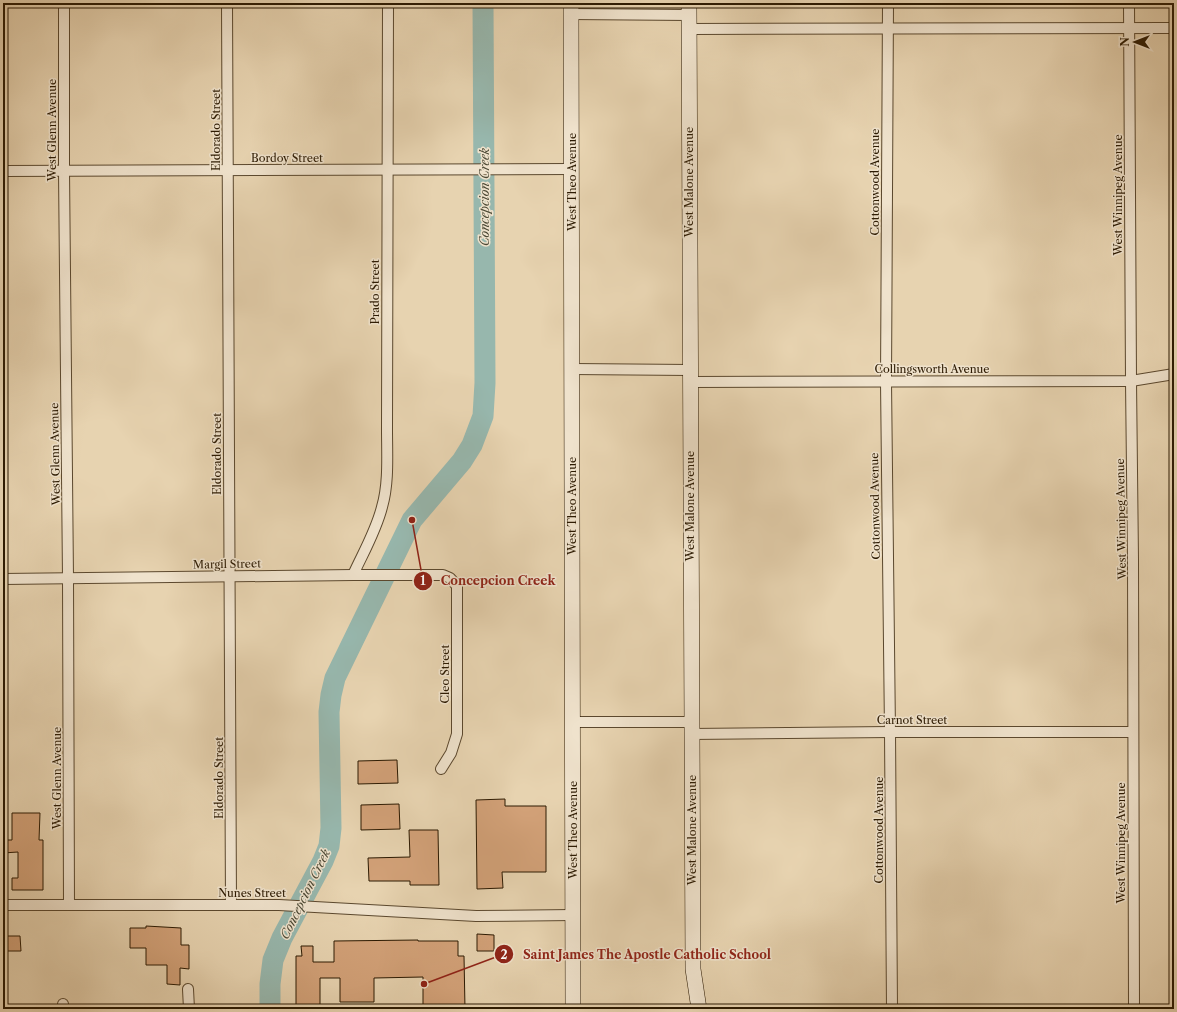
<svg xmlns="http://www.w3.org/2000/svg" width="1177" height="1012" font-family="'Libre Caslon Text',serif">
  <rect width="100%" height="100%" fill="#e7d3b0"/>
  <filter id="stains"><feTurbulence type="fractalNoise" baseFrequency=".005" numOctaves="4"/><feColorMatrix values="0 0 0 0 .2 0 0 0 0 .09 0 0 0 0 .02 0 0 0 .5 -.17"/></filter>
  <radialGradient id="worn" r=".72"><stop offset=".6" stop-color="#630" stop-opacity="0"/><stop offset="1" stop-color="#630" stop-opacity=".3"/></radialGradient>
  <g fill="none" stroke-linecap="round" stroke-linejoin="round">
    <path stroke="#97b7ad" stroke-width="21" d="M270,1009V984L273,960L282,938L323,861L329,846L331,828L329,712L331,695L335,678L412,520L462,461L472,445L483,416L485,383L483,3"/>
  </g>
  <g fill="#d2a178" stroke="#2c1a02">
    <path d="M397,760L398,783L358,784V761Z"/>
    <path d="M505,799V806H546V872H502L503,888L477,889L476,800Z"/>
    <path d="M399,804L400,829L361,830V805Z"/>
    <path d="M12,813H40L39,840H43V890H12V878H18V852L3,853V840H12Z"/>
    <path d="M409,830H438L439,885H410V881H369L368,858L410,857Z"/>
    <path d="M146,926L181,928V945H189V969L180,968V985L167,984V965H146V948H130V928H146Z"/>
    <path d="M477,934L494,935V951H477Z"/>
    <path d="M3,936H20L21,951H3Z"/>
    <path d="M418,940V941H458V956H464L465,1009H423V977L374,978V1002H340V978H320V1009H296V956H302L301,946H313V962H334V941Z"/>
  </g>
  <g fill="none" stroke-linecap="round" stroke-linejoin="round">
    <g stroke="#5b482e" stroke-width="12">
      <g id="street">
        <path d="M64,3V171L68,578L69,905"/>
        <path d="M227,3L231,905"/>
        <path d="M888,3L886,382L890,732L892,1009"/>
        <path d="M1129,3L1131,381L1133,560L1134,1009"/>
        <path d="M571,14L689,15"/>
        <path d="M689,29L1174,28"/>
        <path d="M3,171L572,169"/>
        <path d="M572,369L690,370"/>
        <path d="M690,382L1131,381L1174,374"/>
        <path d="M353,575C363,553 376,531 382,507C389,483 387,455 387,430L388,3"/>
        <path d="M3,579L353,575H443L450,578L457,586V734L451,753L441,769"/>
        <path d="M573,722H691"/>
        <path d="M691,734L890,732H1133"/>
        <path d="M3,905H279L476,916L573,915"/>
        <path d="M188,989L189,1009"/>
        <path d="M63,1009V1004"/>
      </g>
    </g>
    <g stroke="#2c1a02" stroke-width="16">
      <g id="secondary">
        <path d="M571,3L573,1009"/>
        <path d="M689,3L693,969L699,1009"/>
      </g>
    </g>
    <use href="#street" stroke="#efe2cc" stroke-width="10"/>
    <use href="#secondary" stroke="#efe2cc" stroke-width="15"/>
  </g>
  <g text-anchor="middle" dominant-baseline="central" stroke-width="3" stroke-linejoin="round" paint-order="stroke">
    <g font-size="11" fill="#2c1a02" stroke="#efe2cc">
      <text transform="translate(52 130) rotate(-90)">West Glenn Avenue</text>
      <text transform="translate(216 130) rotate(-90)">Eldorado Street</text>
      <text x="287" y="158">Bordoy Street</text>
      <text transform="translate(572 182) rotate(-90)">West Theo Avenue</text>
      <text transform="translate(689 182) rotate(-90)">West Malone Avenue</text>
      <text transform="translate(875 182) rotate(-90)">Cottonwood Avenue</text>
      <text transform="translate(1118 195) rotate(-90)">West Winnipeg Avenue</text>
      <text transform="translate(375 292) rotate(-90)">Prado Street</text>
      <text x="932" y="369">Collingsworth Avenue</text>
      <text transform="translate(55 454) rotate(-91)">West Glenn Avenue</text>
      <text transform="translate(217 454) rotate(-90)">Eldorado Street</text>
      <text transform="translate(572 506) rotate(-90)">West Theo Avenue</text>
      <text transform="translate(690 506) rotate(-90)">West Malone Avenue</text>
      <text transform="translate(875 506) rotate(-91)">Cottonwood Avenue</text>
      <text transform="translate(1121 519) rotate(-91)">West Winnipeg Avenue</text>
      <text transform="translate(227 564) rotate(-1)">Margil Street</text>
      <text transform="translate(445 674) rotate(-90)">Cleo Street</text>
      <text x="912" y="720">Carnot Street</text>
      <text transform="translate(57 778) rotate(-90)">West Glenn Avenue</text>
      <text transform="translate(219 778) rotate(-90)">Eldorado Street</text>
      <text transform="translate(573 830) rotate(-90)">West Theo Avenue</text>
      <text transform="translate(692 830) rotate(-90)">West Malone Avenue</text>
      <text transform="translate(879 830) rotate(-90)">Cottonwood Avenue</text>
      <text transform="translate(1121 843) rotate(-90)">West Winnipeg Avenue</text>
      <text x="252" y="893">Nunes Street</text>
    </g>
    <g font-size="12" font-style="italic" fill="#4c4935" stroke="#efe2cc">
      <text transform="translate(484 197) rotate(-90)">Concepcion Creek</text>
      <text transform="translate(305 894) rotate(-64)">Concepcion Creek</text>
    </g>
  </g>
  <path fill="none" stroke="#8f2418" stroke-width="1.5" d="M412 520L423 581M424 984L504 954"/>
  <g fill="#8f2418" stroke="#efe2cc" stroke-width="1.5">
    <circle cx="412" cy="520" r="4"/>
    <circle cx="424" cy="984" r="4"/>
    <circle cx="423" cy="581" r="10"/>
    <circle cx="504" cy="954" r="10"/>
  </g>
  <g font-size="12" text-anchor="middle" font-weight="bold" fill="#fff">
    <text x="423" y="585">1</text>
    <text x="504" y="959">2</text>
  </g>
  <g font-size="12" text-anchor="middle" font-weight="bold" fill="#8f2418" stroke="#efe2cc" stroke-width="3" stroke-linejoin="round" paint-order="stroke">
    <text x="498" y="585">Concepcion Creek</text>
    <text x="647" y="959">Saint James The Apostle Catholic School</text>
  </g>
  <rect width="1177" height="1012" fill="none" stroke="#e7d3b0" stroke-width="16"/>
  <rect x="4" y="4" width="1169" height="1004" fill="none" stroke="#2c1a02" stroke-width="2"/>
  <rect x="8" y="8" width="1161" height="996" fill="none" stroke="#2c1a02"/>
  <g transform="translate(1135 42) rotate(270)" stroke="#efe2cc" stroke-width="3" paint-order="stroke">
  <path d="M0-3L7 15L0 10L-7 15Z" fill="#2c1a02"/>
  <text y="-6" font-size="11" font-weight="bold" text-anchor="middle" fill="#2c1a02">N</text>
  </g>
  <rect width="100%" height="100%" filter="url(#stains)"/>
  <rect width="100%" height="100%" fill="url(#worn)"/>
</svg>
